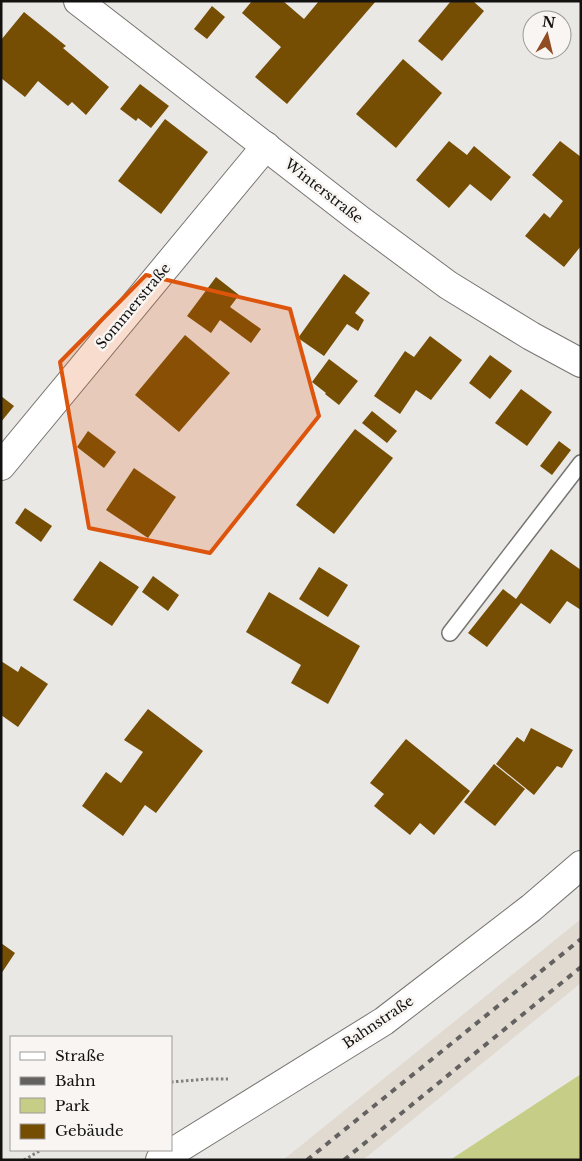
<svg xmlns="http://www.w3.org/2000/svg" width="582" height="1161" font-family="'Libre Baskerville',serif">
  <rect width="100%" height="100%" fill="#eae8e5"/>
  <path fill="#e1dad1" d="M581,919V983L363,1160H283Z"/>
  <path fill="#c6cd86" d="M581,1074V1160H450Z"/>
  <g fill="#754e04">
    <path d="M252,1H283L304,19L319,1H376L287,104L255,77L281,47L242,13Z"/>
    <path d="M451,1H473L484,11L442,61L418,41Z"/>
    <path d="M212,6L225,17L207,39L194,29Z"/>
    <path d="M24,12L66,46L63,48L109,87L86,115L72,102L68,106L38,81L25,97L1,78V40Z"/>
    <path d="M403,59L442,93L396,148L356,114Z"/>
    <path d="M140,84L169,106L151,128L138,118L136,121L120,109Z"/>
    <path d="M165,119L208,152L161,214L118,181Z"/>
    <path d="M449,141L467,155L474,146L511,177L491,201L470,184L449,208L416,180Z"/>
    <path d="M560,141L581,157V246L564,267L525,236L544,213L550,218L563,201L532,175Z"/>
    <path d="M344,274L370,293L355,313L364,320L358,331L347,324L324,356L298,338Z"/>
    <path d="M216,277L239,295L230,307L261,329L251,343L220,320L211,333L187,316Z"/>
    <path d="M185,335L230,373L179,432L135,395Z"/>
    <path d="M430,336L462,360L431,400L416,390L400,414L374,396L405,351L414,357Z"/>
    <path d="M490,355L512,371L490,399L469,383Z"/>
    <path d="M329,359L358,381L339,405L325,394L326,393L312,382Z"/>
    <path d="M521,389L552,412L527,446L495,423Z"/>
    <path d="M1,396L14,406L1,422Z"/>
    <path d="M372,411L397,431L387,443L362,423Z"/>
    <path d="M355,429L393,458L334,534L296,505Z"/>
    <path d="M88,431L116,452L104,468L77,447Z"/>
    <path d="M559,441L571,450L552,475L540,466Z"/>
    <path d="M134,468L176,497L148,538L106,510Z"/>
    <path d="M25,508L52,526L41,542L15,523Z"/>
    <path d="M551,549L581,570V610L567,601L550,624L521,603L487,647L468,633L503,589L516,599Z"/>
    <path d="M100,561L139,587L112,626L73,600Z"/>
    <path d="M319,567L348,585L328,617L299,599Z"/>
    <path d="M153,576L179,595L168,611L142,592Z"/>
    <path d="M269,592L360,646L328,704L291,683L301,665L246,632Z"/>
    <path d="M1,661L18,672L21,666L48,684L18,727L1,715Z"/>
    <path d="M148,709L203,751L156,813L145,805L123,836L82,806L106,772L121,783L143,752L124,740Z"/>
    <path d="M531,728L573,750L562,768L557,766L534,795L496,764L517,737L524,742Z"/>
    <path d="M406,739L470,791L434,835L420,823L410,835L374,806L384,794L370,783Z"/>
    <path d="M494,764L525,789L495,826L464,802Z"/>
    <path d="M1,943L15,953L1,974Z"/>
  </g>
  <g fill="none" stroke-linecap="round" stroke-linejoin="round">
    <g stroke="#777572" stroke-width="18">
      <path id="lane" d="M450,633L581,463"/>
    </g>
    <g stroke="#777572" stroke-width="30">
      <g id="street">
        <path d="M78,1L359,219L448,285L531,336L581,363"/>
        <path d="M1,466L266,146"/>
        <path d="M160,1160L384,1021L531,908L581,865"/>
      </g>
    </g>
    <g stroke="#82807e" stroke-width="3" stroke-dasharray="2.5 2.5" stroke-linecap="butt">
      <path d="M171,1082L208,1079H228"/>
      <path d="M24,1160L41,1150"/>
    </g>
    <use href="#lane" stroke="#fff" stroke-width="15"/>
    <use href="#street" stroke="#fff" stroke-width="28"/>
    <g stroke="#646261" stroke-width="4" stroke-dasharray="6 6" stroke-linecap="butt">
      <path d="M307,1160L581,939"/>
      <path d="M344,1160L581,967"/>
    </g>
  </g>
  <path fill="#dd550c" fill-opacity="0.2" stroke="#dd550c" stroke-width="4" stroke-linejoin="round" d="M146,275L290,309L319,416L210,553L89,528L60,362Z"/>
  <g text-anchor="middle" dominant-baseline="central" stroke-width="5" stroke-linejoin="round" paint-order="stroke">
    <g font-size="14" fill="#131211" stroke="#f8f5f2">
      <text transform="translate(324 191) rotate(38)">Winterstraße</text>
      <text transform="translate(133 306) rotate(-50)">Sommerstraße</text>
      <text transform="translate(378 1022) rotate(-34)">Bahnstraße</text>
    </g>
  </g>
  <rect width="582" height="1161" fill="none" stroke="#131211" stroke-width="5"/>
  <rect x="10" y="1036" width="162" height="115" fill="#f8f5f2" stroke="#9c9a98"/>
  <rect x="20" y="1052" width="25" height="8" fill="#ffffff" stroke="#9c9a98"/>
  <text x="55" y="1061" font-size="15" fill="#131211">Straße</text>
  <rect x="20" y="1077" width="25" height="8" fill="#646261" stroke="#9c9a98"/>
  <text x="55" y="1086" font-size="15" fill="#131211">Bahn</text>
  <rect x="20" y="1098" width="25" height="15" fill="#c6cd86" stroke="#9c9a98"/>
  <text x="55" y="1111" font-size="15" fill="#131211">Park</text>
  <rect x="20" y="1124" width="25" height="15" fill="#754e04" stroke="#9c9a98"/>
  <text x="55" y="1136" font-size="15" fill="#131211">Gebäude</text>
  <g transform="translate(547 35) rotate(8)"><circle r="24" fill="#f8f5f2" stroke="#9c9a98"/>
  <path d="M0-4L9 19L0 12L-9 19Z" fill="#924c24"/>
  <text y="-8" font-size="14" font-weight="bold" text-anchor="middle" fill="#131211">N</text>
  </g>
</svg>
